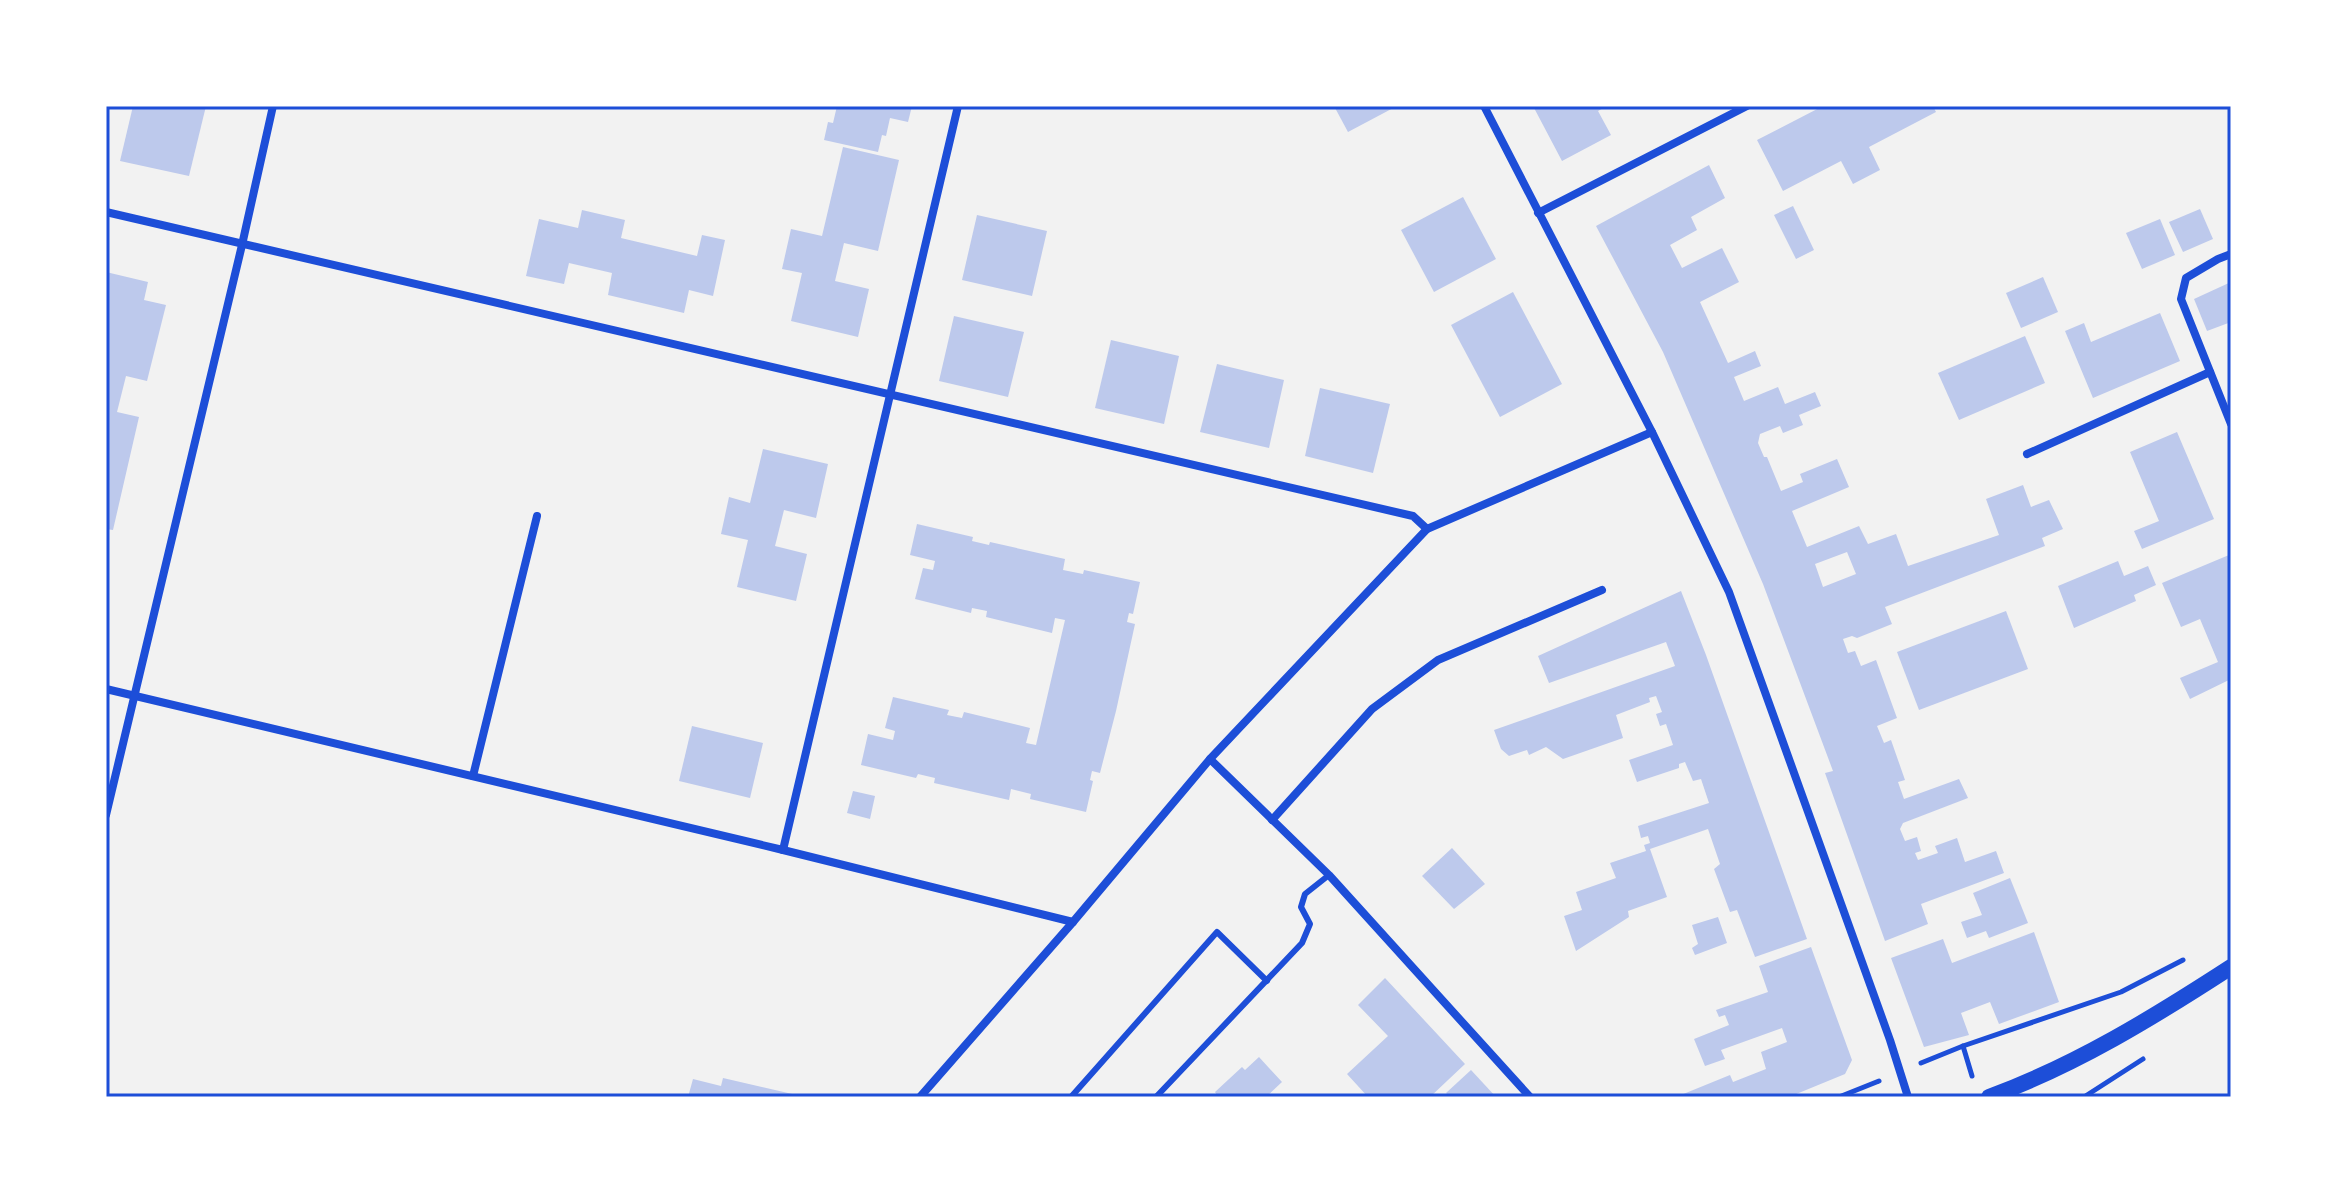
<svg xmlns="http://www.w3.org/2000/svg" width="2337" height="1203" font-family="'Exo 2',sans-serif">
  <rect width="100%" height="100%" fill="#f2f2f2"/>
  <g fill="#bdc9ec" fill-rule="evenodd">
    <path d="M133,106H206L189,176L120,161Z"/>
    <path d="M837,106H912L908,122L890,118L886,136L882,135L878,152L824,140L828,122L833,123Z"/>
    <path d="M1334,106H1397L1348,132Z"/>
    <path d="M1533,106H1607L1598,111L1611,135L1562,161Z"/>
    <path d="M1823,106H1933L1936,112L1869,147L1880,170L1853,184L1841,161L1783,191L1757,140Z"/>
    <path d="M843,147L899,160L878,251L844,243L835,281L869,289L858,337L791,321L802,273L782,269L791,229L822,236Z"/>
    <path d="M1709,165L1725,198L1691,217L1697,230L1670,245L1682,268L1722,248L1739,282L1700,302L1728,363L1755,351L1761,366L1734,377L1744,401L1778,387L1785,404L1815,392L1821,406L1799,415L1803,425L1783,433L1780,426L1760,434L1758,443L1764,457H1767L1781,491L1803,482L1800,474L1837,459L1849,487L1792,511L1807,547L1859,526L1868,544L1896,534L1908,566L1999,535L1986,499L2023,485L2031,507L2049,500L2063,529L2042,538L2045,546L1885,607L1892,624L1857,638L1852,636L1843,639L1848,653L1855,651L1861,666L1876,660L1897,718L1877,726L1884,743L1891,740L1905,780L1898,782L1904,799L1959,779L1968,798L1903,823L1900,829L1905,841L1917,837L1921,851L1915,853L1918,860L1938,853L1935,846L1957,838L1965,862L1996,851L2004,873L1921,904L1928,924L1885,941L1825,773L1833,771L1763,584L1663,352L1596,226ZM1847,552L1856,574L1823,587L1815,564Z"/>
    <path d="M1463,197L1496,259L1434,292L1401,230Z"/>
    <path d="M1793,206L1814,250L1796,259L1774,215Z"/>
    <path d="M2200,209L2213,239L2183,252L2169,222Z"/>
    <path d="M582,210L625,220L621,238L697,256L702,235L725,240L713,296L689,290L684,313L608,295L612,273L569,263L564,284L526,276L539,219L578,228Z"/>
    <path d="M977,215L1047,231L1032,296L962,280Z"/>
    <path d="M2160,219L2175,255L2142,269L2126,233Z"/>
    <path d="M106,272L148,282L144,300L166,305L147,381L126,376L117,412L139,417L113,530L106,529V305L109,292L106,291Z"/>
    <path d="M2043,277L2058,312L2021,328L2006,293Z"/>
    <path d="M2231,282V322L2207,331L2194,299Z"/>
    <path d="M1513,292L1562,384L1500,417L1451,325Z"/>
    <path d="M2160,313L2180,361L2093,398L2065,331L2084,323L2091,342Z"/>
    <path d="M954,316L1024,332L1008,397L939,381Z"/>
    <path d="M2025,336L2045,383L1959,420L1938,373Z"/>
    <path d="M1111,340L1179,356L1164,424L1095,408Z"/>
    <path d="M1217,364L1284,380L1269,448L1200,432Z"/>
    <path d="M1320,388L1390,404L1373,473L1305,456Z"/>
    <path d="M2177,432L2214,519L2142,549L2134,531L2159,521L2130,452Z"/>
    <path d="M763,449L828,464L816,518L784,510L775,546L807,554L796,601L737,587L748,540L721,534L729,497L750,503Z"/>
    <path d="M917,524L973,537L972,541L989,545L990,542L1065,559L1063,570L1083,574L1084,570L1140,582L1133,614L1129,613L1127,622L1135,624L1116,711L1100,773L1092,771L1090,780L1093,781L1086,812L1030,799L1031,794L1011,789L1009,800L934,783L935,778L918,774L916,778L861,765L868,734L893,740L895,731L885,728L893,697L949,710L947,715L962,718L964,712L1030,728L1026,743L1036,745L1065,620L1055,618L1052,633L986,617L987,611L972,608L971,613L915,599L923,568L933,570L935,561L910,555Z"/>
    <path d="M2229,555L2231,560V679L2190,699L2180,678L2218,662L2200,619L2181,627L2162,583Z"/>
    <path d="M2118,561L2124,576L2148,566L2156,585L2134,595L2136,601L2074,628L2058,586Z"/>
    <path d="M1681,591L1706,655L1807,939L1755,957L1737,910L1730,912L1714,869L1720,864L1708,829L1650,849L1667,897L1628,911L1629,917L1576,951L1564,916L1582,910L1576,892L1616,878L1610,863L1646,851L1644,845L1650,843L1648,836L1641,838L1638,826L1709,803L1701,779L1693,781L1685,762L1679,764V768L1637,782L1629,760L1673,745L1666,724L1660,726L1656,714L1662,712L1656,696L1649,698L1650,702L1616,715L1623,738L1563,759L1546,747L1529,755L1527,750L1509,756L1501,749L1494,730L1675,666L1666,642L1549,683L1538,656Z"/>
    <path d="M2006,611L2028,669L1919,710L1897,652Z"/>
    <path d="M692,726L763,743L750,798L679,781Z"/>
    <path d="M853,791L875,796L870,819L847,813Z"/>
    <path d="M1452,848L1485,884L1454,909L1422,876Z"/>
    <path d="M2010,878L2028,923L1989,938L1986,931L1967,938L1961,922L1982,915L1973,893Z"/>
    <path d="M1718,917L1727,943L1695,955L1692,948L1698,944L1692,925Z"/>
    <path d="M2034,932L2059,1002L1999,1024L1990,1002L1961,1013L1969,1035L1924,1047L1891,958L1943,939L1952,963Z"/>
    <path d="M1811,947L1852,1060L1845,1074L1789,1097H1676L1730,1075L1733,1082L1766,1069L1761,1052L1787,1042L1782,1028L1721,1050L1725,1059L1705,1066L1694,1039L1729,1025L1725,1015L1719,1017L1716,1010L1768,992L1759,966Z"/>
    <path d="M1385,978L1465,1064L1430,1097L1380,1095L1368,1097L1347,1074L1388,1036L1358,1005Z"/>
    <path d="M1259,1057L1282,1082L1266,1097H1218L1215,1092L1242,1067L1245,1070Z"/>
    <path d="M1471,1070L1496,1097H1450L1446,1093Z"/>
    <path d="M723,1078L801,1096V1097H688L693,1079L721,1086Z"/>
  </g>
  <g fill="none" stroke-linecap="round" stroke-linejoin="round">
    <g stroke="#1d4ed8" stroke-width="5">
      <path d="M1963,1046L1972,1076"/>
      <path d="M1921,1063L1963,1046L2121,992L2183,960"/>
      <path d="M1839,1097L1879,1081"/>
      <path d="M2084,1097L2143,1059"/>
    </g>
    <g stroke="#1d4ed8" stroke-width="6">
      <path d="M1071,1097L1217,932L1267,981"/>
      <path d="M1156,1097L1302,943L1310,924L1301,907L1305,894L1329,875"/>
    </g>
    <g stroke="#1d4ed8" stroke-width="8">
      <path d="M1484,106L1652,432L1729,592L1890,1040L1908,1097"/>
      <path d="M106,212L1413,516L1427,529"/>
      <path d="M1538,213L1747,106"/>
      <path d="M2231,254L2218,259L2186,278L2181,299L2231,424"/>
      <path d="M2027,454L2210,372"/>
      <path d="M106,689L783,850L1073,922"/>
      <path d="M1210,759L1329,875L1530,1097"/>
      <path d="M473,776L537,516"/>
      <path d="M106,815L242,245L273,106"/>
      <path d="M1272,820L1372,709L1438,660L1602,590"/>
      <path d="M783,850L958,106"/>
      <path d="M920,1097L1073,922L1210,759L1427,529L1652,432"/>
    </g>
    <path stroke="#1d4ed8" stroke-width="16" d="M1989,1097C2076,1065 2154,1017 2231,967"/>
  </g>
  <rect width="2337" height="1203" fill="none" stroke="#ffffff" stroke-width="216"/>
  <rect x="108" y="108" width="2121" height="987" fill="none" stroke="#1d4ed8" stroke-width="3"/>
</svg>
